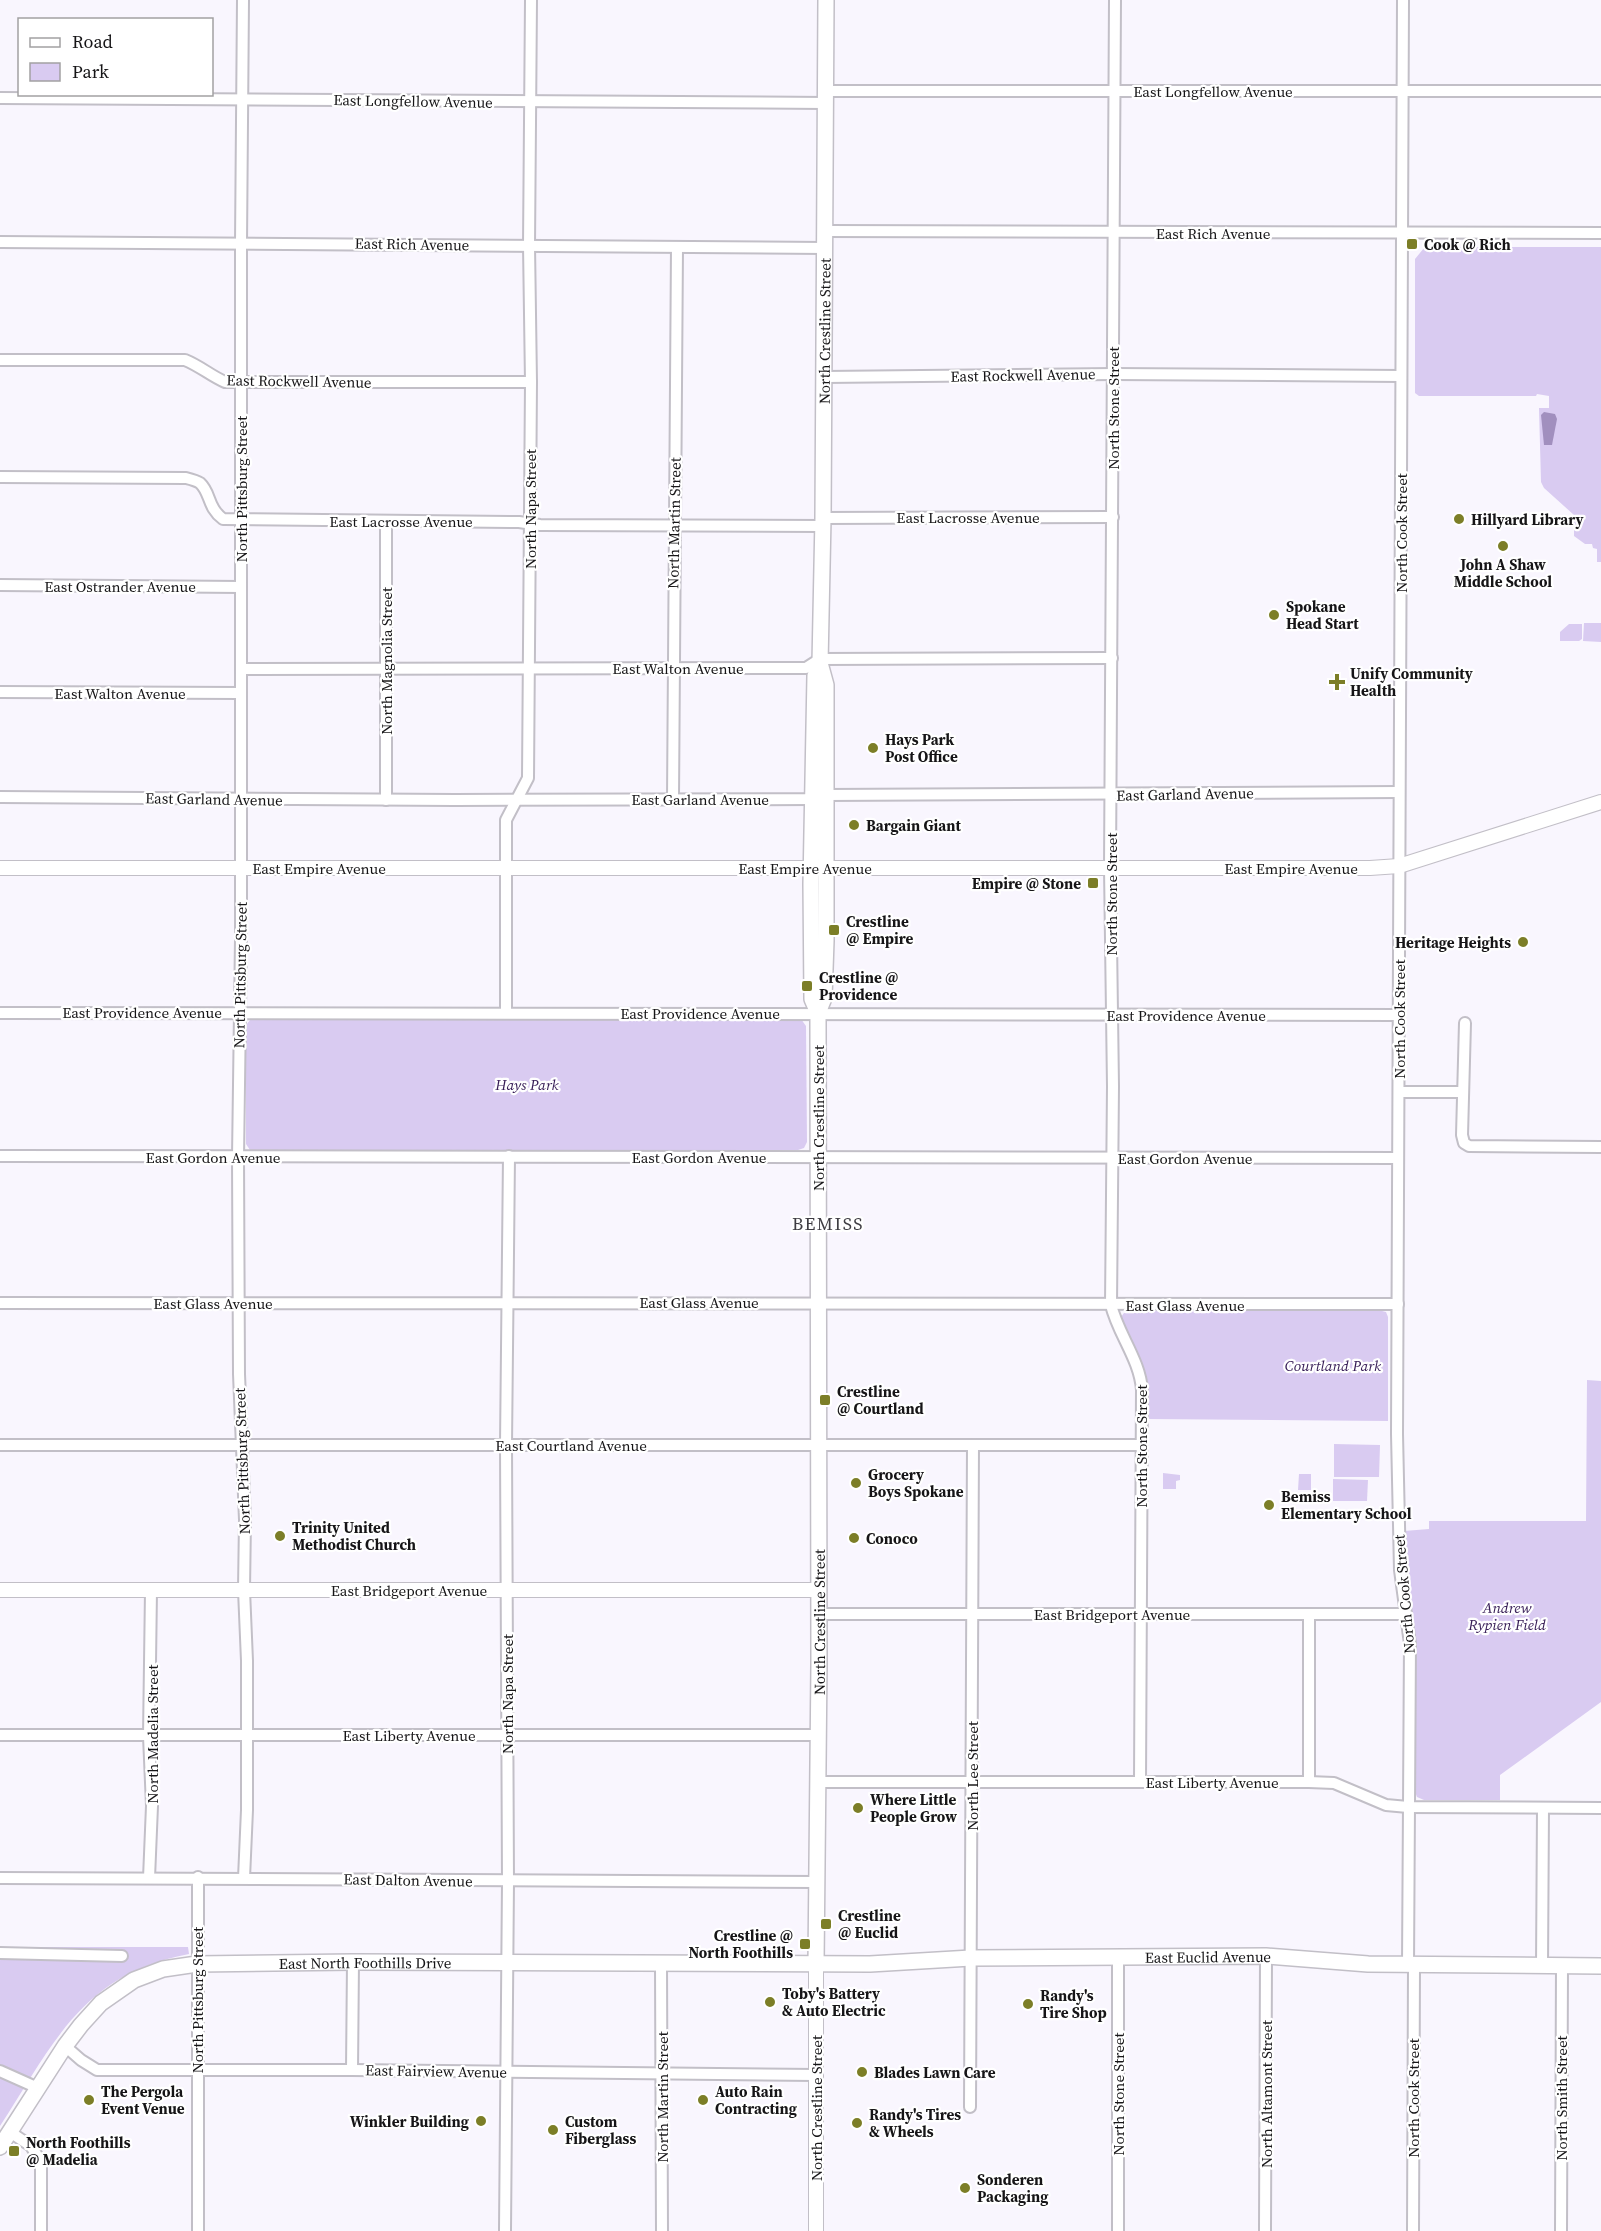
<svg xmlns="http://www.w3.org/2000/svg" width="1601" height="2231" font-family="'Source Serif 4',serif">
  <rect width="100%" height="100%" fill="#f9f6fe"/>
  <g fill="#d9cbf1">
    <path d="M1439,247H1601V562H1597V549L1593,548L1592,544H1585L1574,536V515L1544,488L1541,482L1539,408H1549V396L1537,394L1536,396H1419L1415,393V259L1424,248Z"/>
    <path d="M1584,623H1601V642L1583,641Z"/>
    <path d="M1569,624H1582V639L1579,641H1560V632Z"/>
    <path d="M251,1019H801L806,1026L807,1142L804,1148L798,1150H250L246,1144V1025Z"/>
    <path d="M1131,1307L1146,1310L1382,1311L1386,1312L1388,1317V1421L1147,1419V1383L1120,1318L1124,1313Z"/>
    <path d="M1587,1380L1601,1381V1702L1500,1775V1800H1424L1417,1797L1414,1789V1650L1404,1531L1429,1529V1521H1586Z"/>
    <path d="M1334,1444L1380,1445L1379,1477H1334Z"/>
    <path d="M1163,1473L1180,1475V1480L1176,1481V1489H1163Z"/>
    <path d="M1299,1474H1311V1490H1298Z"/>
    <path d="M1333,1479L1368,1480L1367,1501H1333Z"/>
    <path d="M0,1947H188L189,1954C82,1974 54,2043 0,2126Z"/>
  </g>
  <path fill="#a18fbe" d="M1544,412L1555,414L1557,419L1552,445H1544L1541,415Z"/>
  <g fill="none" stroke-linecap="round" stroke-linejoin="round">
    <g stroke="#c2bfc7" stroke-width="14">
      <g id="minor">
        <path d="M243,0L241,243V939L238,1158L239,1374L245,1520L244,1590L247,1661V1810L244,1878"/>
        <path d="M1115,0L1110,868L1113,1086L1111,1305C1118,1334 1140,1360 1142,1390L1140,1782"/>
        <path d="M1403,0L1397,1434L1400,1570L1410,1644L1408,1965"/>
        <path d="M826,91H1601"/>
        <path d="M0,98L826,103"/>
        <path d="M825,231L1601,233"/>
        <path d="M0,242L825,248"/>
        <path d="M0,360H185C200,366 211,376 225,382H531"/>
        <path d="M825,377L1114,374L1401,376"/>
        <path d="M0,477L186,478C190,479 197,481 200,483C211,493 207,507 223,519L519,522L540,525L823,526"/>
        <path d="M823,518L1113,517"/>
        <path d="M386,521V800"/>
        <path d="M0,585L241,587"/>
        <path d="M241,669L806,668L820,659L1112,658"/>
        <path d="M0,692L241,693"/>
        <path d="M0,797L455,800L812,799L826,795L1399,792"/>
        <path d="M673,799L677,247"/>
        <path d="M0,1013L1399,1015"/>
        <path d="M506,1013V820L528,778L531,382L529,245L531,0"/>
        <path d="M1465,1023L1462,1135L1464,1143L1469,1146L1601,1147"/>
        <path d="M1399,1092H1463"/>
        <path d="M0,1156L1397,1158"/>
        <path d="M0,1303L1398,1304"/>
        <path d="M0,1445H1141"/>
        <path d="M818,1614H1406"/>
        <path d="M0,1735H818"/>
        <path d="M818,1782H1309L1334,1783L1386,1805L1408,1807L1601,1808"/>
        <path d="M1309,1782V1614"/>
        <path d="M0,1878C272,1877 545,1882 817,1882"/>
        <path d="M149,1878L152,1806L149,1736L151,1590"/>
        <path d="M0,1953L122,1956"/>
        <path d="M1118,1956V2231"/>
        <path d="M661,1963L662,2231"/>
        <path d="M1542,1966L1543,1808"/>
        <path d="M65,2046L81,2060L97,2070H352L816,2075"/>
        <path d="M352,2070L353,1962"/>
        <path d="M0,2071L38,2088"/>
        <path d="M970,2107L973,1445"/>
        <path d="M10,2132L31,2146L41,2162V2231"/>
        <path d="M198,2231V1877"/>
        <path d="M505,2231L508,1882L506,1445L509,1156"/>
        <path d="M1265,2231L1266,1956"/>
        <path d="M1413,2231L1414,1965"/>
        <path d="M1561,2231L1562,1966"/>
      </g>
    </g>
    <g stroke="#c2bfc7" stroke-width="16">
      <g id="tertiary">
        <path d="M0,868H1370L1399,866L1601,802"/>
        <path d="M0,1590H818"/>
        <path d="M816,1964V2231"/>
      </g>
    </g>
    <g stroke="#c2bfc7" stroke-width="18">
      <g id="secondary">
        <path d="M818,1013L812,999L811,884L815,676L820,664"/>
        <path id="s1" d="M816,1964L819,1664L818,1022V1013L824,998L826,941V685L820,663L823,518L826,0"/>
        <path id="s2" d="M0,2147L65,2046L81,2025L101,2003L134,1980L163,1969L197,1964L353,1962L870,1964L971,1958L1266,1956L1368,1964L1601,1966"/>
      </g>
    </g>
    <use href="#minor" stroke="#fff" stroke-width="10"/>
    <use href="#tertiary" stroke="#fff" stroke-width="14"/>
    <use href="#secondary" stroke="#fff" stroke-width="15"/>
  </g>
  <g fill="#7c7e27" stroke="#fff" stroke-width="2">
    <rect x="1406" y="238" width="12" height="12" rx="3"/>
    <circle cx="1459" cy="519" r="6"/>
    <circle cx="1503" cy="546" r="6"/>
    <circle cx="1274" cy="615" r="6"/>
    <path d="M1334 673h6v6h6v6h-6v6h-6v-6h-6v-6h6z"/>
    <circle cx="873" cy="748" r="6"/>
    <circle cx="854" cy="825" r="6"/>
    <rect x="1087" y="877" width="12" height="12" rx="3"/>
    <rect x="828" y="924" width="12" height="12" rx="3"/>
    <circle cx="1523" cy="942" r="6"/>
    <rect x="801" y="980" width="12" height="12" rx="3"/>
    <rect x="819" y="1394" width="12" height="12" rx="3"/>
    <circle cx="856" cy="1483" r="6"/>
    <circle cx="1269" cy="1505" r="6"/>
    <circle cx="280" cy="1536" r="6"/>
    <circle cx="854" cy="1538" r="6"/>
    <circle cx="858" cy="1808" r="6"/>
    <rect x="820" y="1918" width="12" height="12" rx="3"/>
    <rect x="799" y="1938" width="12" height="12" rx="3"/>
    <circle cx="770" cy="2002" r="6"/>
    <circle cx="1028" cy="2004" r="6"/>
    <circle cx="862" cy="2072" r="6"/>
    <circle cx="89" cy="2100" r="6"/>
    <circle cx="703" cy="2100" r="6"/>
    <circle cx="481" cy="2121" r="6"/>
    <circle cx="857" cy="2123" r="6"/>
    <circle cx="553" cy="2130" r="6"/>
    <rect x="8" y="2145" width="12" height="12" rx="3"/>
    <circle cx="965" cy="2188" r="6"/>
  </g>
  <g text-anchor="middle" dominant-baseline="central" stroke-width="4.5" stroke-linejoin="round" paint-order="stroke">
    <g font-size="15" fill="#161517" stroke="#fff">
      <text x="1213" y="91">East Longfellow Avenue</text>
      <text transform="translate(413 101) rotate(1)">East Longfellow Avenue</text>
      <text x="1213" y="233">East Rich Avenue</text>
      <text transform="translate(412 244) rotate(1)">East Rich Avenue</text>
      <text stroke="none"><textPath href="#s1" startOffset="1635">North Crestline Street</textPath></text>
      <text transform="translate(1023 375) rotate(-1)">East Rockwell Avenue</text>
      <text transform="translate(299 381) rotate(1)">East Rockwell Avenue</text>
      <text transform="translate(1113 408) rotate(-90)">North Stone Street</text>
      <text transform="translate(241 489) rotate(-90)">North Pittsburg Street</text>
      <text transform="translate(530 509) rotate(-90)">North Napa Street</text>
      <text x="968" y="517">East Lacrosse Avenue</text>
      <text x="401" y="521">East Lacrosse Avenue</text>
      <text transform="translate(674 523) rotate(-89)">North Martin Street</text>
      <text transform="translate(1401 533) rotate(-90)">North Cook Street</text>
      <text x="120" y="586">East Ostrander Avenue</text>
      <text transform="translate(386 661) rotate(-90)">North Magnolia Street</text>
      <text x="678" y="668">East Walton Avenue</text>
      <text x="120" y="693">East Walton Avenue</text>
      <text transform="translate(1185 794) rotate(-1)">East Garland Avenue</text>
      <text transform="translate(214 799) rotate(1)">East Garland Avenue</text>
      <text x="700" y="799">East Garland Avenue</text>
      <text x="319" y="868">East Empire Avenue</text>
      <text x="805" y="868">East Empire Avenue</text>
      <text x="1291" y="868">East Empire Avenue</text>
      <text transform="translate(1111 894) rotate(-90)">North Stone Street</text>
      <text transform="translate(240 975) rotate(-89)">North Pittsburg Street</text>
      <text x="142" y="1012">East Providence Avenue</text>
      <text x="700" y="1013">East Providence Avenue</text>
      <text x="1186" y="1015">East Providence Avenue</text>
      <text transform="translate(1399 1019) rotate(-90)">North Cook Street</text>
      <text transform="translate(818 1118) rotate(-90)">North Crestline Street</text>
      <text x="213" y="1157">East Gordon Avenue</text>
      <text x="699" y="1157">East Gordon Avenue</text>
      <text x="1185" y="1158">East Gordon Avenue</text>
      <text x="699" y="1302">East Glass Avenue</text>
      <text x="213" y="1303">East Glass Avenue</text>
      <text x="1185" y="1305">East Glass Avenue</text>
      <text x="571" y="1445">East Courtland Avenue</text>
      <text transform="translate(1141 1446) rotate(-90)">North Stone Street</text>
      <text transform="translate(242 1461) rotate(-92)">North Pittsburg Street</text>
      <text x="409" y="1590">East Bridgeport Avenue</text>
      <text transform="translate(1404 1594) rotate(-95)">North Cook Street</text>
      <text x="1112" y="1614">East Bridgeport Avenue</text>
      <text stroke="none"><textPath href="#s1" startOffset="342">North Crestline Street</textPath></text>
      <text transform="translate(507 1694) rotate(-90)">North Napa Street</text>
      <text transform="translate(152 1734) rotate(-90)">North Madelia Street</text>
      <text x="409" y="1735">East Liberty Avenue</text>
      <text transform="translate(972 1776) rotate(-90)">North Lee Street</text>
      <text x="1212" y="1782">East Liberty Avenue</text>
      <text transform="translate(408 1880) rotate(1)">East Dalton Avenue</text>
      <text stroke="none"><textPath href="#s2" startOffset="1293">East Euclid Avenue</textPath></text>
      <text stroke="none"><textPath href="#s2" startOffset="450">East North Foothills Drive</textPath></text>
      <text transform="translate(197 2000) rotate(-90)">North Pittsburg Street</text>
      <text transform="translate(436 2071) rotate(1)">East Fairview Avenue</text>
      <text transform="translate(1118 2094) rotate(-90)">North Stone Street</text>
      <text transform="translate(1266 2094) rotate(-90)">North Altamont Street</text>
      <text transform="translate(662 2097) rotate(-90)">North Martin Street</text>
      <text transform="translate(1413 2098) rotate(-90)">North Cook Street</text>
      <text transform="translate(1561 2098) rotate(-90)">North Smith Street</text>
      <text transform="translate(816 2108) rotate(-90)">North Crestline Street</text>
    </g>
    <g font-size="15" font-weight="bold" fill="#161517" stroke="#fff" text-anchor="start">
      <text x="1424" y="244">Cook @ Rich</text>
      <text x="1471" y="519">Hillyard Library</text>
      <text x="1503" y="564" text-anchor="middle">John A Shaw<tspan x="1503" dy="17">Middle School</tspan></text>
      <text x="1286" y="606">Spokane<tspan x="1286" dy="17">Head Start</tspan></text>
      <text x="1350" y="673">Unify Community<tspan x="1350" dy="17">Health</tspan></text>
      <text x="885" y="739">Hays Park<tspan x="885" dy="17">Post Office</tspan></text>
      <text x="866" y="825">Bargain Giant</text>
      <text x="1081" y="883" text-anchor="end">Empire @ Stone</text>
      <text x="846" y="921">Crestline<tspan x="846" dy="17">@ Empire</tspan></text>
      <text x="1511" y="942" text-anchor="end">Heritage Heights</text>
      <text x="819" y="977">Crestline @<tspan x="819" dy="17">Providence</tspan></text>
      <text x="837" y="1391">Crestline<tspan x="837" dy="17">@ Courtland</tspan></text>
      <text x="868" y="1474">Grocery<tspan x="868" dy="17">Boys Spokane</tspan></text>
      <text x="1281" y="1496">Bemiss<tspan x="1281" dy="17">Elementary School</tspan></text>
      <text x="292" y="1527">Trinity United<tspan x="292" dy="17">Methodist Church</tspan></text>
      <text x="866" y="1538">Conoco</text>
      <text x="870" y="1799">Where Little<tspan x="870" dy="17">People Grow</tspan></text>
      <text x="838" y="1915">Crestline<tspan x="838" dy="17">@ Euclid</tspan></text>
      <text x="793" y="1935" text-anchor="end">Crestline @<tspan x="793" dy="17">North Foothills</tspan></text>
      <text x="782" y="1993">Toby's Battery<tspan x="782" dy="17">&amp; Auto Electric</tspan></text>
      <text x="1040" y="1995">Randy's<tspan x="1040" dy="17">Tire Shop</tspan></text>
      <text x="874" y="2072">Blades Lawn Care</text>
      <text x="101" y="2091">The Pergola<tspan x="101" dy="17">Event Venue</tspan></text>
      <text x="715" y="2091">Auto Rain<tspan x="715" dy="17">Contracting</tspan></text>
      <text x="869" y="2114">Randy's Tires<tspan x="869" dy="17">&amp; Wheels</tspan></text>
      <text x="469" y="2121" text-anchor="end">Winkler Building</text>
      <text x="565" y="2121">Custom<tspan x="565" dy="17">Fiberglass</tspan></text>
      <text x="26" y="2142">North Foothills<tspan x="26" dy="17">@ Madelia</tspan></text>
      <text x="977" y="2179">Sonderen<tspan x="977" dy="17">Packaging</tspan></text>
    </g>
    <g font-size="15" font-style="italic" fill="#351b55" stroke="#fff">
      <text x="527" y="1084">Hays Park</text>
      <text x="1333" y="1365">Courtland Park</text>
      <text x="1507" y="1607">Andrew<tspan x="1507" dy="17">Rypien Field</tspan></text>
    </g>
    <g font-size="18" letter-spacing="1.5" fill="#3e3c42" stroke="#fff">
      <text x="828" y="1223">BEMISS</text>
    </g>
  </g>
  <rect x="18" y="18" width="195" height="78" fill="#ffffff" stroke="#a2a1a2" stroke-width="1.5"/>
  <rect x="30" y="38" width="30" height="9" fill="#ffffff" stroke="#a2a1a2" stroke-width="1.5"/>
  <text x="72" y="48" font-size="18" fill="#161517">Road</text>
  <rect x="30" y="63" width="30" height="18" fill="#d9cbf1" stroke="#a2a1a2" stroke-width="1.5"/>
  <text x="72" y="78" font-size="18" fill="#161517">Park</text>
</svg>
